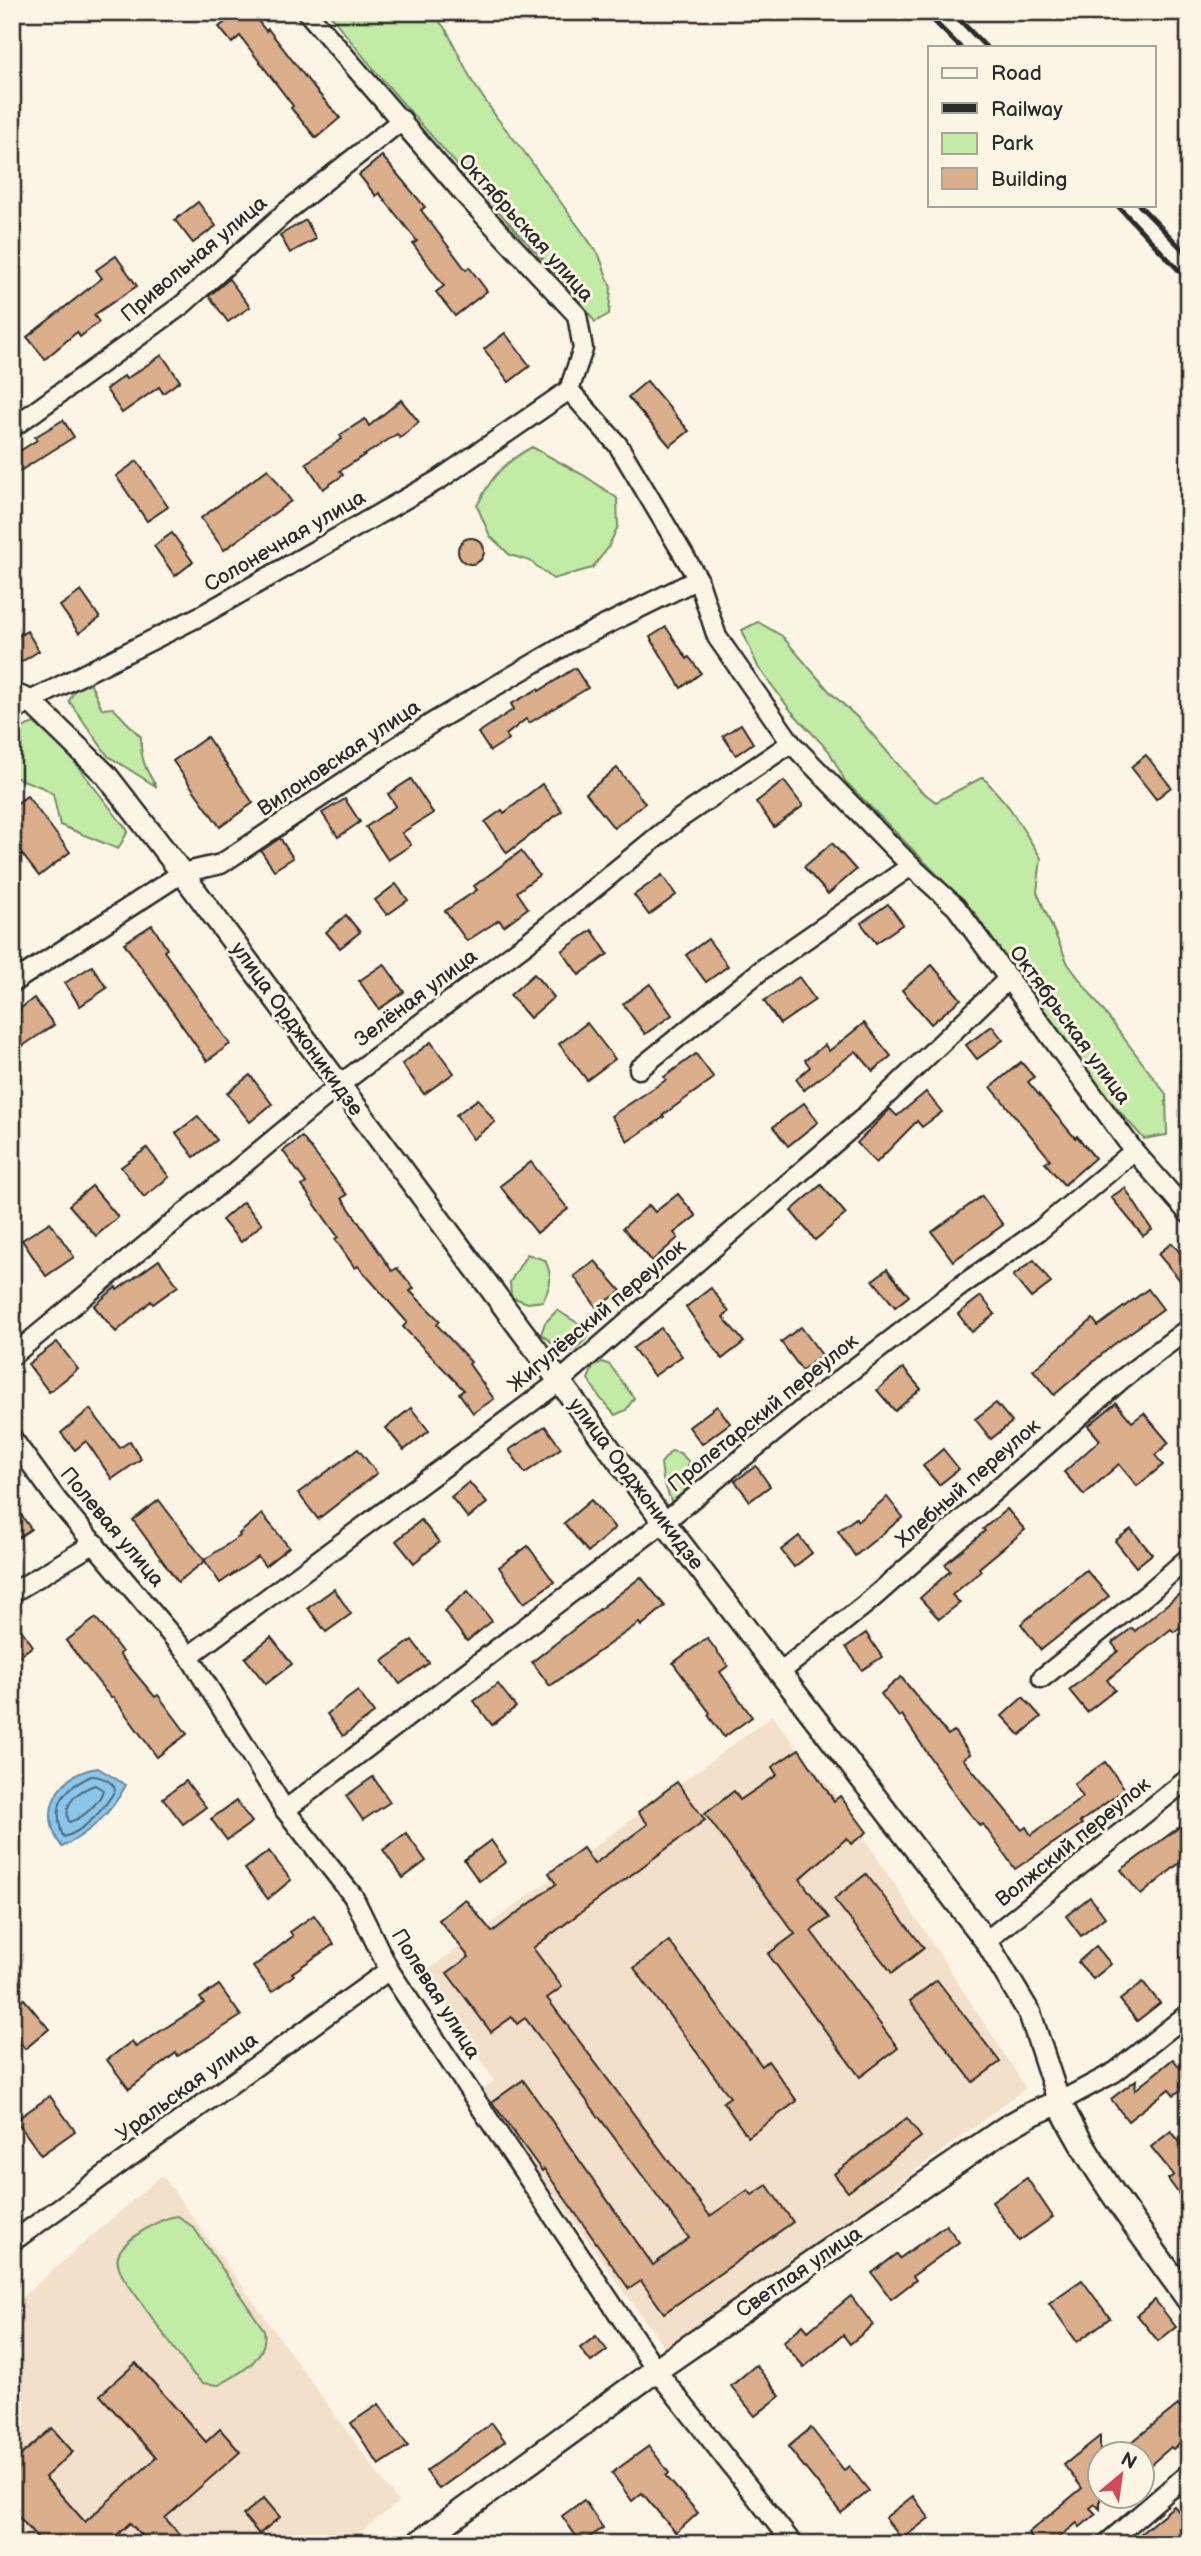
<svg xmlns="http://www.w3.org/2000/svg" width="1201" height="2556" font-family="'Balsamiq Sans',sans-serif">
  <rect width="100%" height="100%" fill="#fcf5e5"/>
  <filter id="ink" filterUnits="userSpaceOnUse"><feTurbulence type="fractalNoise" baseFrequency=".0143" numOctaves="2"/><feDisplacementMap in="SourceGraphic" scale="14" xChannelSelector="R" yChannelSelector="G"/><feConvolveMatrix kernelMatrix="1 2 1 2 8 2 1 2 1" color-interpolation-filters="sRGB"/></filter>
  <g filter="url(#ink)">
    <g fill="#f2e0ca">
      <path d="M772,1716L838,1798L825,1808L851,1844L867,1832L863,1836L1026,2088L852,2218L664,2347L480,2091L494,2081L425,1972Z"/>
      <path d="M162,2175L398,2502L346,2544H12V2306Z"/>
    </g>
    <g fill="#c2eba6" stroke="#768b68" stroke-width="2">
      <path d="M328,12H432L447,31L472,81L497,118L525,153L599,255L611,288L609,314L595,322C570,285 538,255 508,222C447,153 384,85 328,12Z"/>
      <path d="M532,447L585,476L617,498L618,526L608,548L592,568L553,579L530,561L510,555L490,536L477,506C491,477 503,463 532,447Z"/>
      <path d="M758,622L782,636L830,692L860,720L920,790L936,802L983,777L1009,807L1041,858L1037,892L1068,964L1166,1094L1167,1135L1144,1139L1076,1063L974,912L845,781L829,751L792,712L758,667L742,630Z"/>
      <path d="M88,678L102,709L113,708L141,737C140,757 145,770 157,787L108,756L69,701L77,685Z"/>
      <path d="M34,723L65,750L128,831L118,849L60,825L53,794L44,788L12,776C12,753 7,731 34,723Z"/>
      <path d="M527,1254L545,1260C553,1277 551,1285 543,1301L528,1303L511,1297L510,1282Z"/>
      <path d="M557,1310L579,1324L588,1337L576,1349L566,1354L541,1334L545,1323Z"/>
      <path d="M602,1362L610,1365L634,1398L626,1410L615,1415L600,1398L588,1379L593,1367Z"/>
      <path d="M671,1451L680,1453L688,1461V1484L681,1499L671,1501L663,1479L661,1463Z"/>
      <path d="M178,2216L194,2228L264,2330C269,2358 241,2373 219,2385L202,2383L190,2371L123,2277C120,2270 116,2263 118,2256C122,2240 162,2217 178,2216Z"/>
    </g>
    <path fill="#8bc7eb" stroke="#65899e" stroke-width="2" d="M98,1768L126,1785C111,1813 91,1832 62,1847C37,1813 57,1773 98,1768Z"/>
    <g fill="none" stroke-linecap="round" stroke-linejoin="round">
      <g stroke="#516978" stroke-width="2">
        <path d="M91,1776C99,1775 114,1782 115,1790C105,1808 85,1831 64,1837C60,1831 60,1827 59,1820C56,1795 71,1786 91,1776Z"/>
        <path d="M95,1785L103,1790C100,1803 82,1819 69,1822C62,1803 78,1791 95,1785Z"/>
      </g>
    </g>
    <g fill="#dbae8c" stroke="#2b2b2b" stroke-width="2">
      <path d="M238,12H251L266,31L268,29L314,88L340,118L316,138L291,108L293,106L240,36L232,43L219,27Z"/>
      <path d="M382,156L425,207L421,210L466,270L469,267L487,291L455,316L436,292L444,286L413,244L417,241L379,193L376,196L359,175Z"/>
      <path d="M198,202L216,226L193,243L175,220Z"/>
      <path d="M306,220L316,239L290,253L280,235Z"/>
      <path d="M116,256L137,286L94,315L99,322L80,337L77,332L45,359L27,337L102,278L96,270Z"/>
      <path d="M229,279L250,307L228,322L209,296Z"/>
      <path d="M505,333L530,366L509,382L484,349Z"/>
      <path d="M162,355L180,381L163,393L159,387L122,413L106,389L124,376L126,379Z"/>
      <path d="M647,381L689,431L670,446L628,397Z"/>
      <path d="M401,400L419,422L400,438L397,434L340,471L343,475L323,489L306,463L342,439L340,435L365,419L369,426Z"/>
      <path d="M63,420L74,437L12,476V456L37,440L35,437Z"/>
      <path d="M137,461L168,507L147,521L116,476Z"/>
      <path d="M268,469L291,501L224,550L201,518Z"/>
      <path d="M172,533L193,562L175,576L154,546Z"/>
      <circle cx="471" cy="551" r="13"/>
      <path d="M81,591L100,618L79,633L60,606Z"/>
      <path d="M666,627L687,659L689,657L701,673L681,688L650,637Z"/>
      <path d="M27,631L39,651L21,662L12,647V639Z"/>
      <path d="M575,668L588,688L529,723L526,719L506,735L509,739L490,751L478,733L514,709L511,704L538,689L539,691Z"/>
      <path d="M741,724L753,743L736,755L723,736Z"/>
      <path d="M207,737L253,803L220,827L173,761Z"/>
      <path d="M1146,755L1171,787L1156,799L1131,767Z"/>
      <path d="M617,768L645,803L614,828L586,793Z"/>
      <path d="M411,779L433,813L402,833L411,845L388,860L366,827L396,806L388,794Z"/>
      <path d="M784,781L803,806L774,827L756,802Z"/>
      <path d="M542,784L562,811L507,853L485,822L502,810L504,813Z"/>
      <path d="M27,796L70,852L39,876L12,841V807Z"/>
      <path d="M345,799L360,822L338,837L322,813Z"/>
      <path d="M280,838L293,858L274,870L261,851Z"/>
      <path d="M832,843L856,870L828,894L804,867Z"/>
      <path d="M521,851L539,875L517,892L528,908L504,926L499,920L467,941L445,911L477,890L474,886Z"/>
      <path d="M662,875L676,895L649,915L634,895Z"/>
      <path d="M396,884L408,900L387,915L375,900Z"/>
      <path d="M888,904L903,924L876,943L861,923Z"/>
      <path d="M346,915L360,932L340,948L326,932Z"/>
      <path d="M152,925L167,949L164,951L230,1044L207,1061L124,943Z"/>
      <path d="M592,930L608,954L579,975L562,951Z"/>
      <path d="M708,939L728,966L706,982L686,955Z"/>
      <path d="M384,964L404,992L379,1009L359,981Z"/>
      <path d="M932,965L961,999L931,1024L902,990Z"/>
      <path d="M92,966L107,988L80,1006L65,983Z"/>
      <path d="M534,974L554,997L530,1018L510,995Z"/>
      <path d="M799,977L815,1000L780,1024L764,1001Z"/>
      <path d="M650,984L672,1015L645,1034L623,1004Z"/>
      <path d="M34,998L54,1025L12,1053V1015Z"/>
      <path d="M587,1023L615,1059L587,1080L559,1044Z"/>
      <path d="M864,1023L891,1056L873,1071L856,1051L804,1090L796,1079L810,1067L805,1060L825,1045L829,1051Z"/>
      <path d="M992,1026L1003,1040L977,1059L966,1045Z"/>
      <path d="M431,1042L454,1073L424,1094L402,1064Z"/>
      <path d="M696,1054L714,1078L663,1115L664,1117L628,1141L611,1116L666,1080L664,1077Z"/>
      <path d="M1021,1062L1034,1077L1028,1082L1075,1138L1077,1136L1095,1158L1064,1185L1045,1163L1050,1159L991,1087Z"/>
      <path d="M250,1075L272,1104L250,1122L227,1093Z"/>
      <path d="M926,1092L942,1112L922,1127L917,1121L876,1163L857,1143L890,1109L897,1116Z"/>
      <path d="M478,1099L495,1122L473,1139L456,1115Z"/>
      <path d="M804,1103L818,1122L788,1146L773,1127Z"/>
      <path d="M198,1116L217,1140L194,1157L176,1133Z"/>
      <path d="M302,1137L347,1195L342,1198L392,1271L397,1268L414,1288L410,1291L440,1321L437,1325L471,1362L469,1364L494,1399L473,1413L459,1393L464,1390L403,1327L407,1322L358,1266L355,1268L335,1239L338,1237L302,1186L306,1183L283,1151Z"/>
      <path d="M147,1148L169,1177L144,1197L121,1167Z"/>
      <path d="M531,1162L568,1209L537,1233L500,1186Z"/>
      <path d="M821,1185L846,1214L815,1240L791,1211Z"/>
      <path d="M92,1186L118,1217L96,1236L69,1205Z"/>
      <path d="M1125,1188L1152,1230L1143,1236L1111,1197Z"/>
      <path d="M678,1194L696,1216L674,1233L678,1238L652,1261L623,1228L649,1205L655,1212Z"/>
      <path d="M982,1196L1003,1225L953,1261L932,1232Z"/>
      <path d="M243,1202L262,1224L241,1242L222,1220Z"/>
      <path d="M50,1222L74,1257L46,1276L22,1240Z"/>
      <path d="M1172,1243L1189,1263V1291L1158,1254Z"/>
      <path d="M159,1260L178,1286L153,1304L151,1301L116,1332L94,1306L116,1287L117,1290Z"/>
      <path d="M1034,1260L1051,1283L1031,1298L1013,1276Z"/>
      <path d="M595,1261L621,1291L597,1308L574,1276Z"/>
      <path d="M887,1269L909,1296L895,1307L873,1280Z"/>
      <path d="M711,1288L729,1312L723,1317L744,1342L722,1359L686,1307Z"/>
      <path d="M1148,1289L1163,1309L1113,1345L1054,1395L1033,1370L1093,1319L1098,1326Z"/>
      <path d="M981,1296L995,1314L972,1332L958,1314Z"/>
      <path d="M801,1327L822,1355L802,1370L781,1342Z"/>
      <path d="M661,1328L682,1356L654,1376L633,1348Z"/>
      <path d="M57,1342L78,1369L49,1392L28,1364Z"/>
      <path d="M903,1368L921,1389L895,1411L877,1390Z"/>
      <path d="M996,1403L1012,1422L991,1439L975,1419Z"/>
      <path d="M1116,1403L1132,1422L1144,1413L1169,1443L1155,1455L1163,1465L1137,1486L1119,1464L1084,1495L1064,1472L1100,1440L1088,1426Z"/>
      <path d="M717,1406L730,1423L702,1444L689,1427Z"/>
      <path d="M411,1408L429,1431L404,1450L386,1428Z"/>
      <path d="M90,1409L120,1448L130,1441L141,1459L112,1479L86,1441L75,1450L61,1433Z"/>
      <path d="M545,1426L561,1448L525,1473L509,1450Z"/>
      <path d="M358,1449L377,1473L318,1519L298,1493Z"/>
      <path d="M943,1449L959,1469L939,1485L923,1466Z"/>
      <path d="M756,1466L770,1486L750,1501L735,1481Z"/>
      <path d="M469,1482L487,1503L468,1518L451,1497Z"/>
      <path d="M887,1497L903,1517L855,1556L838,1531L856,1518L858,1521Z"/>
      <path d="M159,1500L204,1560L240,1536L239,1534L262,1514L289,1547L265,1566L258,1557L220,1583L205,1561L178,1582L133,1520Z"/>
      <path d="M591,1500L615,1528L588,1552L564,1523Z"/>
      <path d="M12,1502L31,1529L12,1542Z"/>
      <path d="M1007,1509L1025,1530L979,1568L981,1571L952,1595L960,1603L939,1619L920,1598L950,1571L945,1564L985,1531L983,1529Z"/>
      <path d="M421,1520L439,1542L414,1563L396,1541Z"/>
      <path d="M1131,1529L1152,1554L1136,1567L1115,1541Z"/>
      <path d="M799,1536L812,1553L794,1567L781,1550Z"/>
      <path d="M528,1546L554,1582L524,1603L499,1567Z"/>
      <path d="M1086,1570L1109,1596L1041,1650L1021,1624Z"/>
      <path d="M641,1577L665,1606L641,1626L639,1623L550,1686L532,1662Z"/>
      <path d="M1189,1586V1620L1174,1632L1171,1629L1107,1680L1115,1690L1087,1712L1069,1690L1118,1651L1112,1643L1132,1628L1135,1631Z"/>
      <path d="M334,1589L351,1614L326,1632L308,1608Z"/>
      <path d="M468,1591L492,1621L467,1641L444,1611Z"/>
      <path d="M12,1617L33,1646L12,1661Z"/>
      <path d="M96,1618L122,1652L119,1654L155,1697L158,1695L187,1734L157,1757L113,1697L111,1698L66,1641Z"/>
      <path d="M866,1633L882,1657L862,1670L846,1647Z"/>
      <path d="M271,1637L292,1664L266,1684L245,1658Z"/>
      <path d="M707,1638L728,1666L720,1672L752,1717L724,1737L708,1715L710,1713L673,1663Z"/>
      <path d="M412,1640L429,1663L400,1684L383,1661Z"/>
      <path d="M901,1677L948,1735L954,1731L970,1754L963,1759L1022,1830L1026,1827L1031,1835L1083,1797L1074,1784L1105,1762L1125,1789L1080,1822L1082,1824L1015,1869L983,1824L980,1826L957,1798L902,1715L899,1717L881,1694Z"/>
      <path d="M498,1684L516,1707L492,1725L474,1701Z"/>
      <path d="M358,1691L374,1713L343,1736L327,1714Z"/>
      <path d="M1023,1697L1041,1717L1020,1735L1002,1716Z"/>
      <path d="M799,1749L834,1801L840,1796L867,1832L851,1844L847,1838L800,1879L829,1918L811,1931L898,2048L860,2077L768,1954L795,1934L705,1814L734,1791L740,1800L777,1775L772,1767Z"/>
      <path d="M373,1777L390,1802L363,1820L346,1796Z"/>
      <path d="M186,1781L206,1807L183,1824L163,1798Z"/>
      <path d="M677,1782L705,1820L533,1948L562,1987L547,1998L710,2216L748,2190L752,2195L767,2185L793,2222L664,2313L641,2281L629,2289L544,2169L542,2171L492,2102L523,2080L653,2265L689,2238L525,2018L517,2024L512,2017L491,2032L447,1973L469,1957L439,1920L465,1899L492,1932L556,1884L549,1873L583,1848L594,1864L648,1824L638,1812Z"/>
      <path d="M236,1801L252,1822L227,1840L211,1819Z"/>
      <path d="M1189,1820V1855L1141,1895L1121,1870Z"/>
      <path d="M406,1833L426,1861L403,1878L383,1850Z"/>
      <path d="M491,1840L506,1862L479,1881L464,1860Z"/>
      <path d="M269,1851L291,1880L268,1899L245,1869Z"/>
      <path d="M866,1874L924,1948L892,1973L834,1899Z"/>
      <path d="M1090,1897L1105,1917L1081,1936L1066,1916Z"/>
      <path d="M314,1915L334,1944L292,1973L294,1975L272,1992L253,1967L293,1936L290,1932Z"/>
      <path d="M669,1941L762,2066L768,2061L797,2101L748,2137L723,2102L730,2097L634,1968Z"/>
      <path d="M1096,1946L1111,1964L1093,1979L1078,1962Z"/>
      <path d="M937,1980L1000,2062L973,2082L910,2001Z"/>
      <path d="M1143,1982L1160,2003L1137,2021L1120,2000Z"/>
      <path d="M219,1985L241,2016L178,2056L176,2053L129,2089L107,2060L132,2041L136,2047L204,2003L200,1998Z"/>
      <path d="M24,1999L49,2029L25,2049L12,2033V2009Z"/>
      <path d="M1173,2059L1189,2079V2084L1174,2095L1169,2089L1128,2121L1111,2099L1136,2080L1135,2090Z"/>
      <path d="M50,2096L75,2131L41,2155L16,2120Z"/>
      <path d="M907,2118L921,2137L848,2192L834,2174Z"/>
      <path d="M1171,2131L1189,2153V2208L1168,2179L1174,2175L1151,2147Z"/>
      <path d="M1027,2178L1053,2217L1019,2241L992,2202Z"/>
      <path d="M946,2225L959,2242L913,2276L916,2280L891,2299L872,2273L897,2254L900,2258Z"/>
      <path d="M1082,2280L1110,2318L1077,2342L1049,2303Z"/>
      <path d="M851,2296L873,2325L850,2344L843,2335L804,2367L783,2342L803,2325L808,2331Z"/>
      <path d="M1155,2300L1176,2327L1158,2341L1137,2315Z"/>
      <path d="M596,2336L607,2350L591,2362L580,2348Z"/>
      <path d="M136,2363L206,2442L220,2429L240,2452L165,2518L188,2544H149L130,2523L107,2544H43L12,2509V2463L52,2428L73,2452L45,2477L85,2522L156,2458L100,2395Z"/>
      <path d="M756,2365L780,2396L755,2416L731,2386Z"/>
      <path d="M379,2404L408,2446L379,2465L351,2423Z"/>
      <path d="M1178,2405L1189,2420V2437L1173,2449L1171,2447L1142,2472V2454H1117Z"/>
      <path d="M492,2423L505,2441L439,2489L426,2471Z"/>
      <path d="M811,2428L844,2470L849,2466L869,2491L841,2513L788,2447Z"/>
      <path d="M1100,2436V2509L1095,2504L1090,2508L1096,2514L1080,2527L1077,2523L1051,2544H1036L1028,2533L1082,2488L1064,2465Z"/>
      <path d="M649,2446L669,2473L666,2476L698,2513L676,2533L642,2493L632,2501L612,2473Z"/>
      <path d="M913,2496L929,2518L902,2539L885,2518Z"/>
      <path d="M264,2498L280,2517L259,2534L243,2515Z"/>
      <path d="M584,2500L603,2528L581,2543L562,2516Z"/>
      <path d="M1174,2506L1189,2523V2535L1178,2544H1128Z"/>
    </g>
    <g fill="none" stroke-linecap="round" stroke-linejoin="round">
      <g stroke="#2b2b2b" stroke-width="23">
        <g id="minor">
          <path d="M307,12L462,192L577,315L583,349L569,390L618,445L698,579L717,637L791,743L911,866L956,907L1134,1151L1189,1214"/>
          <path d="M12,428L182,305L287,211L402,120"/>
          <path d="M12,713L30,701L202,615L440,479L569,390"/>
          <path d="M12,983L182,873L221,864L432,723L569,643L698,579"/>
          <path d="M639,1069L764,968L911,866"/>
          <path d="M12,1356L338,1086L528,942L679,819L791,743"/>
          <path d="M12,1438L57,1500L189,1656L285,1810L353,1896L389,1970L656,2370L793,2544"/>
          <path d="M12,1593L95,1543"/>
          <path d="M189,1656L560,1381L862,1119L1009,978"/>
          <path d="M779,1673L867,1603L1122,1379L1189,1328"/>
          <path d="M1042,1678L1146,1595L1189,1557"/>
          <path d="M285,1810L664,1522L821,1394L962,1285L1040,1230L1134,1151"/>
          <path d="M986,1941L1189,1778"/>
          <path d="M1059,2102L1115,2072L1189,2013"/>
          <path d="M12,2242L389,1970"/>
          <path d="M1106,2544L1189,2473"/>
        </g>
      </g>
      <g stroke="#2b2b2b" stroke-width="26">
        <path id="tertiary" d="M12,694L30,701L106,775L182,873L664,1522L986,1941L1030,2014L1059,2102"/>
      </g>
      <g stroke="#2b2b2b" stroke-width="28">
        <path id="secondary" d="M417,2544L656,2370L1006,2128L1029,2115L1059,2102C1094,2173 1143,2236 1189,2300"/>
      </g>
      <use href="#minor" stroke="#fcf5e5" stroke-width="18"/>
      <use href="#tertiary" stroke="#fcf5e5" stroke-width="21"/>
      <use href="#secondary" stroke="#fcf5e5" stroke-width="23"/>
      <g stroke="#2b2b2b" stroke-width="5">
        <path d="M925,12L960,47"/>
        <path d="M952,12L986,47"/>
        <path d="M1117,205L1189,281"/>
        <path d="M1139,205L1189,256"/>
      </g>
    </g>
  </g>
  <g text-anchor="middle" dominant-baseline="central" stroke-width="6" stroke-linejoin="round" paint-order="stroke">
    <g font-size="21" fill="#2b2b2b" stroke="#fcf5e5">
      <text transform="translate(526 228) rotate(48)">Октябрьская улица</text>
      <text transform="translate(194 259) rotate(-40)">Привольная улица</text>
      <text transform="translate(285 541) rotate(-30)">Солонечная улица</text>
      <text transform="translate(339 758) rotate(-34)">Вилоновская улица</text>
      <text transform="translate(416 998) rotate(-37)">Зелёная улица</text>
      <text transform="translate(1070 1025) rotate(54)">Октябрьская улица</text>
      <text transform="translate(297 1029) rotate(54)">улица Орджоникидзе</text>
      <text transform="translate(597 1316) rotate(-40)">Жигулёвский переулок</text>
      <text transform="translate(763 1413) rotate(-39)">Пролетарский переулок</text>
      <text transform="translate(968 1483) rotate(-41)">Хлебный переулок</text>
      <text transform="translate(636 1484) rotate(53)">улица Орджоникидзе</text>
      <text transform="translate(112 1527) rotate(50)">Полевая улица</text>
      <text transform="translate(1073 1842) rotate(-39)">Волжский переулок</text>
      <text transform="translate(436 1994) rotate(58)">Полевая улица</text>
      <text transform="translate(187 2087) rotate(-36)">Уральская улица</text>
      <text transform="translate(799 2272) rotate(-34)">Светлая улица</text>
    </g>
  </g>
  <rect width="1201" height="2556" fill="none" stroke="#fcf5e5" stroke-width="42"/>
  <rect x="21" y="21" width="1159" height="2514" fill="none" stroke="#2b2b2b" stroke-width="2.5" filter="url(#ink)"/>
  <rect x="928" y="46" width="228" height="161" fill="#fcf5e5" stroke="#a8a49b" stroke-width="2"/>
  <rect x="942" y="68" width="35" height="10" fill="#fcf5e5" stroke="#a8a49b" stroke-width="2"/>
  <text x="991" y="80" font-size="21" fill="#2b2b2b">Road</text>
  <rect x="942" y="103" width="35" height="10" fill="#2b2b2b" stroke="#a8a49b" stroke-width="2"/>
  <text x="991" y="116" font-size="21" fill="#2b2b2b">Railway</text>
  <rect x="942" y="133" width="35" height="21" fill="#c2eba6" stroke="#a8a49b" stroke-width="2"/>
  <text x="991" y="150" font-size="21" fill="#2b2b2b">Park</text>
  <rect x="942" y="168" width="35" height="21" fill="#dbae8c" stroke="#a8a49b" stroke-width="2"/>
  <text x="991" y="186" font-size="21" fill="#2b2b2b">Building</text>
  <g transform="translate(1121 2475) rotate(29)"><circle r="33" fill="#fcf5e5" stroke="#a8a49b" stroke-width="2"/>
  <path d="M0-5L12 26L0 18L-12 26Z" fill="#d1495b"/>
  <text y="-10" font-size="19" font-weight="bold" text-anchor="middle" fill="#2b2b2b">N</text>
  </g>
</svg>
